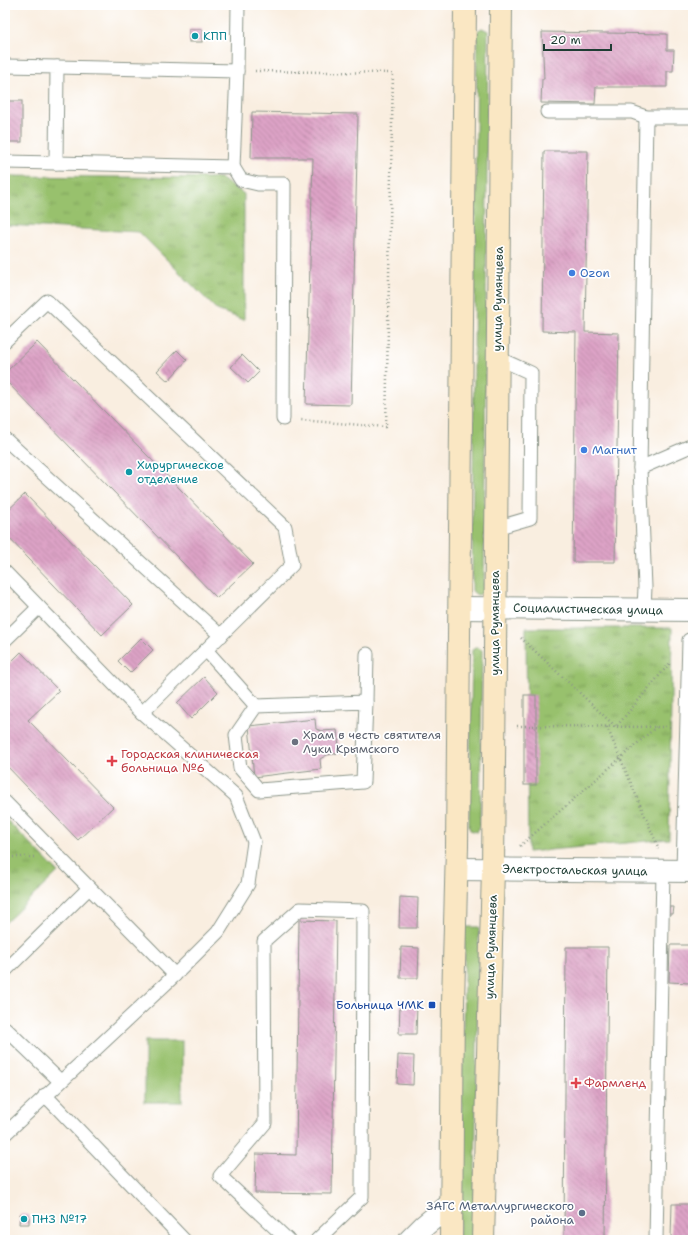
<svg xmlns="http://www.w3.org/2000/svg" width="698" height="1245" font-family="'Shantell Sans',sans-serif">
  <defs>
    <pattern id="park-tufts" width="24" height="20" patternUnits="userSpaceOnUse"><rect width="24" height="20" fill="#98c16d"/><path d="M3 7l-1-3M5 7V3M7 7l1-3M15 17l-1-3M17 17v-4M19 17l1-3" fill="none" stroke="#7b9e5a"/></pattern>
    <pattern id="building-back-hatch" width="6" height="6" patternUnits="userSpaceOnUse"><rect width="6" height="6" fill="#dda3c6"/><path d="M-1 5l2 2M0 0l6 6M5-1l2 2" fill="none" stroke="#b386a2"/></pattern>
  </defs>
  <rect width="100%" height="100%" fill="#fff"/>
  <filter id="ink" filterUnits="userSpaceOnUse"><feTurbulence type="fractalNoise" baseFrequency=".025" numOctaves="2"/><feDisplacementMap in="SourceGraphic" scale="8" xChannelSelector="R" yChannelSelector="G"/><feConvolveMatrix kernelMatrix="1 2 1 2 8 2 1 2 1" color-interpolation-filters="sRGB"/></filter>
  <filter id="wash" filterUnits="userSpaceOnUse"><feTurbulence type="fractalNoise" baseFrequency=".012" numOctaves="4" result="noise"/><feDisplacementMap in="SourceGraphic" scale="16" xChannelSelector="R" yChannelSelector="G"/><feGaussianBlur stdDeviation="0.9" result="paint"/><feColorMatrix in="noise" values="0 0 0 0 0 0 0 0 0 0 0 0 0 0 0 0 0 1.4 0 .05"/><feComposite in="paint" operator="in"/></filter>
  <g filter="url(#wash)">
    <rect width="100%" height="100%" fill="#f9eee0"/>
    <g fill="#98c16d" stroke="#5c7f50">
      <path d="M482,28L488,31L484,591L482,594L477,595L472,591L477,31Z"/>
      <path d="M477,647L482,650L480,826L477,832L470,830L469,826L472,650Z"/>
      <path d="M465,927H479L474,1240H459Z"/>
      <rect x="145" y="1041" width="37" height="61"/>
    </g>
    <g fill="url(#park-tufts)" stroke="#5c7f50">
      <path d="M5,176L220,178L244,194V320L217,310L139,232L5,225Z"/>
      <path d="M526,628H672L669,839L528,852Z"/>
      <path d="M5,818L58,872L5,923Z"/>
    </g>
    <g id="blocks">
      <g fill="url(#building-back-hatch)">
        <rect x="189" y="29" width="13" height="13"/>
        <path d="M542,32L667,34V50H674L673,71H667V87H596L595,104L541,103L542,79H544Z"/>
        <rect x="5" y="101" width="17" height="41"/>
        <path d="M252,112L358,114L351,405L306,404L313,158H251Z"/>
        <path d="M544,151H588L585,332L619,333L615,562H573L576,332L542,331Z"/>
        <path d="M37,342L253,564L217,598L5,380V373Z"/>
        <path d="M177,350L187,360L168,381L157,371Z"/>
        <path d="M242,355L259,372L248,383L231,367Z"/>
        <path d="M25,494L133,605L102,635L5,534V513Z"/>
        <path d="M141,638L153,650L130,673L118,661Z"/>
        <path d="M21,652L59,691L28,720L113,807L78,840L5,764V668Z"/>
        <path d="M204,677L218,692L191,719L177,703Z"/>
        <rect x="524" y="695" width="12" height="90"/>
        <path d="M315,719L316,729L322,731L337,730L340,753L327,755L320,759L321,769L254,777L249,726Z"/>
        <path d="M400,897L418,898L417,928H399Z"/>
        <path d="M665,907H674L673,914H665Z"/>
        <path d="M299,920L336,921L332,1194L255,1193L256,1154L296,1155Z"/>
        <path d="M670,945H690V983L669,982Z"/>
        <path d="M401,947L419,948L418,978H400Z"/>
        <path d="M566,947H608L605,1240H564Z"/>
        <path d="M400,1004L417,1005L416,1034H399Z"/>
        <path d="M398,1055L414,1056L413,1085L397,1084Z"/>
        <path d="M672,1204H693L692,1239L671,1238Z"/>
        <path d="M20,1214L29,1215V1224H19Z"/>
      </g>
    </g>
  </g>
  <g filter="url(#ink)">
    <use href="#blocks" fill-opacity="0" stroke="#8c968a" stroke-width="1"/>
    <g fill="none" stroke-linecap="round" stroke-linejoin="round">
      <g stroke="#8c968a" stroke-width="15">
        <g id="service">
          <path d="M5,66L57,67L56,163L5,162"/>
          <path d="M57,67L237,71L238,5"/>
          <path d="M547,112H632L646,117"/>
          <path d="M56,163L233,167L237,71"/>
          <path d="M233,167L241,180L258,184H284L283,419"/>
          <path d="M5,341L47,301L285,527L292,565L142,713"/>
          <path d="M5,439L221,636"/>
          <path d="M640,468L693,445"/>
          <path d="M496,528L530,518L531,373L498,358"/>
          <path d="M5,572L142,713L236,796L254,842L248,884L218,932L175,975L5,1134"/>
          <path d="M644,609L645,587L640,468L646,117H693"/>
          <path d="M5,640L39,607"/>
          <path d="M206,650L256,706L366,702L363,782L259,790L240,768L236,735L256,706"/>
          <path d="M366,702L367,654"/>
          <path d="M5,802L175,975"/>
          <path d="M683,871L689,640"/>
          <path d="M5,971L89,888"/>
          <path d="M5,1028L60,1081"/>
          <path d="M45,1095L184,1240"/>
          <path d="M288,1240L220,1176L265,1123L264,941L300,909L363,911L362,1197L317,1240"/>
          <path d="M656,1240L663,871"/>
        </g>
      </g>
      <g stroke="#8c968a" stroke-width="24">
        <g id="minor">
          <path d="M460,608L693,610"/>
          <path d="M457,869L693,871"/>
          <path d="M410,1240L424,1226L452,1203"/>
        </g>
      </g>
      <g stroke="#8c968a" stroke-width="24">
        <g id="secondary">
          <path d="M451,1240L453,1003L457,846L465,5"/>
          <path d="M483,1240L493,869L501,5"/>
        </g>
      </g>
      <g stroke="#8c968a" stroke-width="2.5" stroke-dasharray="1 3" stroke-linecap="butt">
        <path d="M255,71L393,73L386,427L300,420"/>
        <path d="M521,638L616,727L670,663"/>
        <path d="M517,726L670,727"/>
        <path d="M607,727L659,849"/>
        <path d="M520,846L656,727"/>
        <path d="M5,857H34"/>
      </g>
      <use href="#service" stroke="#fff" stroke-width="13"/>
      <use href="#minor" stroke="#fff" stroke-width="22"/>
      <use href="#secondary" stroke="#fae7c3" stroke-width="22"/>
    </g>
  </g>
  <g fill="#0f9aa8" stroke="#fff" stroke-width="1.5">
    <circle cx="195" cy="36" r="4"/>
    <circle cx="129" cy="472" r="4"/>
    <circle cx="24" cy="1219" r="4"/>
  </g>
  <g fill="#3f7fe0" stroke="#fff" stroke-width="1.5">
    <circle cx="572" cy="273" r="4"/>
    <circle cx="584" cy="450" r="4"/>
  </g>
  <circle fill="#6b7280" stroke="#fff" stroke-width="1.5" cx="295" cy="742" r="4"/>
  <g fill="#e0444e" stroke="#fff" stroke-width="1.5">
    <path d="M110 755h4v4h4v4h-4v4h-4v-4h-4v-4h4z"/>
    <path d="M574 1077h4v4h4v4h-4v4h-4v-4h-4v-4h4z"/>
  </g>
  <rect fill="#1a4fb4" stroke="#fff" stroke-width="1.5" x="428" y="1001" width="8" height="8" rx="2"/>
  <circle fill="#5c6f8a" stroke="#fff" stroke-width="1.5" cx="582" cy="1213" r="4"/>
  <g text-anchor="middle" dominant-baseline="central" stroke-width="3.5" stroke-linejoin="round" paint-order="stroke">
    <g font-size="12" fill="#0d838f" stroke="#fff" text-anchor="start">
      <text x="203" y="36">КПП</text>
      <text x="137" y="465">Хирургическое<tspan x="137" dy="14">отделение</tspan></text>
      <text x="32" y="1219">ПНЗ №17</text>
    </g>
    <g font-size="12" fill="#366cbe" stroke="#fff" text-anchor="start">
      <text x="580" y="273">Ozon</text>
      <text x="592" y="450">Магнит</text>
    </g>
    <g font-size="12" fill="#1f3d34" stroke="#fff">
      <text transform="translate(498 299) rotate(-89)">улица Румянцева</text>
      <text transform="translate(588 609) rotate(1)">Социалистическая улица</text>
      <text transform="translate(495 623) rotate(-90)">улица Румянцева</text>
      <text transform="translate(575 870) rotate(1)">Электростальская улица</text>
      <text transform="translate(491 947) rotate(-88)">улица Румянцева</text>
    </g>
    <g font-size="12" fill="#5b616d" stroke="#fff" text-anchor="start">
      <text x="303" y="735">Храм в честь святителя<tspan x="303" dy="14">Луки Крымского</tspan></text>
    </g>
    <g font-size="12" fill="#be3a42" stroke="#fff" text-anchor="start">
      <text x="121" y="754">Городская клиническая<tspan x="121" dy="14">больница №6</tspan></text>
      <text x="584" y="1083">Фармленд</text>
    </g>
    <g font-size="12" fill="#164399" stroke="#fff" text-anchor="end">
      <text x="424" y="1005">Больница ЧМК</text>
    </g>
    <g font-size="12" fill="#4e5e75" stroke="#fff" text-anchor="end">
      <text x="574" y="1206">ЗАГС Металлургического<tspan x="574" dy="14">района</tspan></text>
    </g>
  </g>
  <rect width="698" height="1245" fill="none" stroke="#fff" stroke-width="20"/>
  <path d="M544 44v6h67v-6" fill="none" stroke="#1f3d34" stroke-width="2"/>
  <text x="550" y="44" font-size="12" fill="#1f3d34" stroke="#ffffff" stroke-width="3" paint-order="stroke">20 m</text>
</svg>
